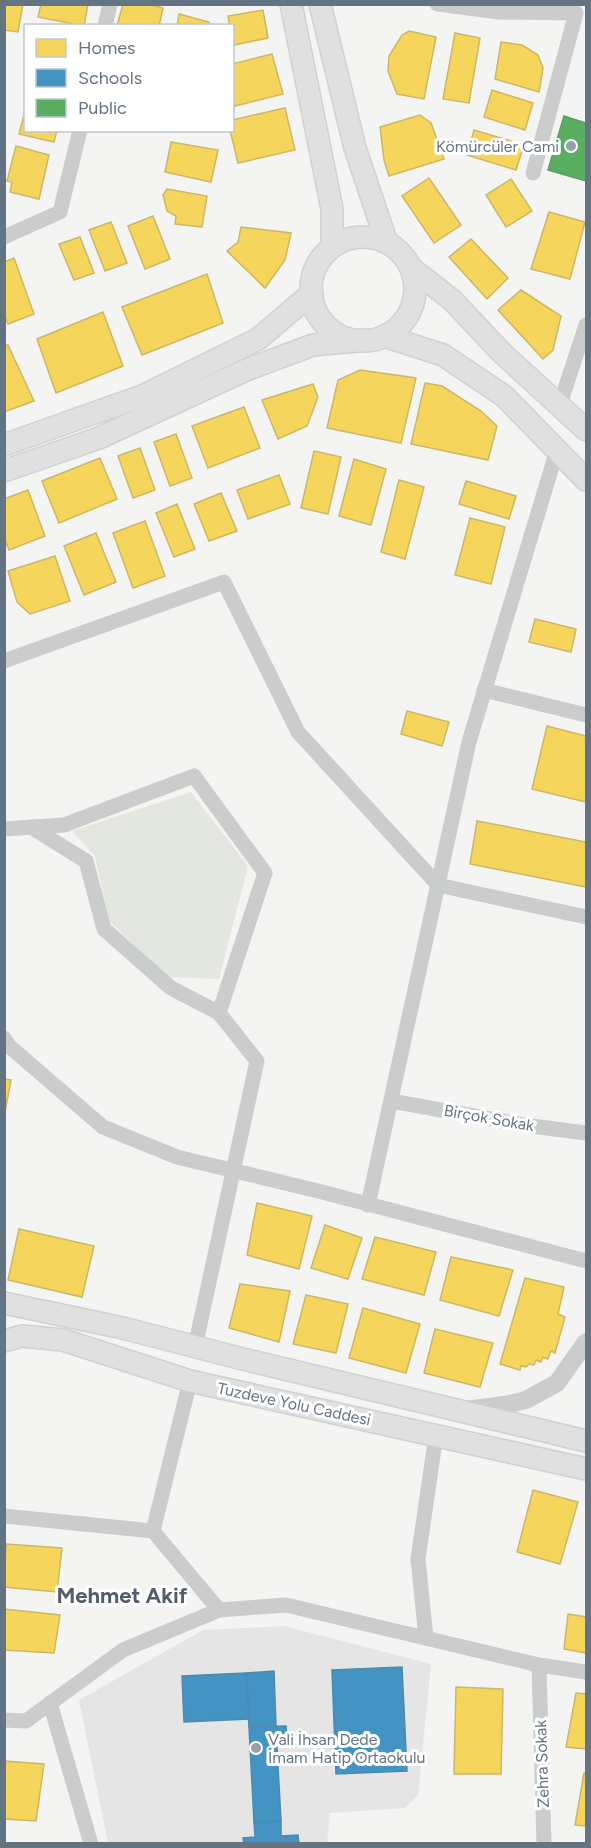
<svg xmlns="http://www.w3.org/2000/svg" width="591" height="1848" font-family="Figtree,sans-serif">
  <rect width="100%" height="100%" fill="#f4f4f2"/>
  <path fill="#e4e5e4" d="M284,1626L431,1664L418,1795L405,1808L330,1813L327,1843H108L79,1700L203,1630Z"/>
  <path fill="#e3e7e0" d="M191,792L248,866L219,979L168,977L109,921L95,856L72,831Z"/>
  <g fill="#f6d55c" stroke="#cab867" stroke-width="1.5">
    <path d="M4,4H23L18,32L4,30Z"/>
    <path d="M41,4H88L84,26L38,17Z"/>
    <path d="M123,4H148L163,8L159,26H117Z"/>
    <path d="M263,10L268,38L234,45L232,26H230L228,16Z"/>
    <path d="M179,14L209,22L208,26H177Z"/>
    <path d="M409,31L436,37L424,99L397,94L388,71L389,56L402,35Z"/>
    <path d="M455,33L480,38L469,103L443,99Z"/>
    <path d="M501,42L522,45L538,55L543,68L539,92L495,79Z"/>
    <path d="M272,54L283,94L235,106L232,97V64Z"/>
    <path d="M492,90L533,103L525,130L484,117Z"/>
    <path d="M26,107V130H57L54,142L19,134Z"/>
    <path d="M285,108L295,150L238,163L230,130H232V120Z"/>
    <path d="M420,115L431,123L444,159L389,176L384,160L380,127Z"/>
    <path d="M474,130L524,145L516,170L467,155Z"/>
    <path d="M171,142L218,150L211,182L165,172Z"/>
    <path d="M16,146L49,155L39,199L10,192L12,182L7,181Z"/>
    <path d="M429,178L461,225L434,243L402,196Z"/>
    <path d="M511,179L532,211L506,227L486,195Z"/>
    <path d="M167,189L207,196L202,227L175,224L176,216L167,211L163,195Z"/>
    <path d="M549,212L585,222L570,279L531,269Z"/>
    <path d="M153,216L170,259L145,269L128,226Z"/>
    <path d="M111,222L127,263L105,271L89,230Z"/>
    <path d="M241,227L291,233L285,260L265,288L227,251L238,242Z"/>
    <path d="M80,237L94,273L74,280L59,244Z"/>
    <path d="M471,239L508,278L487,299L449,257Z"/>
    <path d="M14,258L34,314L8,324L4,314V262Z"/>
    <path d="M207,274L223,323L142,355L122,307Z"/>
    <path d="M521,290L561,316L553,350L543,359L498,310Z"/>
    <path d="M103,312L123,366L56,393L37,339Z"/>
    <path d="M8,345L34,401L4,412V346Z"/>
    <path d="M360,370L416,378L401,443L327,428L338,380Z"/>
    <path d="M425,383L442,386L481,411L497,426L488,460L411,444Z"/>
    <path d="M313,384L318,397L307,426L278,439L262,400Z"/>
    <path d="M244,407L260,448L208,468L192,426Z"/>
    <path d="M176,434L192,478L170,486L154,442Z"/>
    <path d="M140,448L155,490L133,498L118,456Z"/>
    <path d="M314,451L341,457L328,514L301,508Z"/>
    <path d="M100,458L117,499L59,523L42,481Z"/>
    <path d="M354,459L386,469L371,525L339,516Z"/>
    <path d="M279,475L290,504L248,519L237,490Z"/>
    <path d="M399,480L424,487L405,559L381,552Z"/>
    <path d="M466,481L516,496L509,519L459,504Z"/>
    <path d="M28,490L45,536L9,550L4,537V499Z"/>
    <path d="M221,493L237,531L209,541L194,504Z"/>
    <path d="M177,504L195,549L174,557L156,513Z"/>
    <path d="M470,518L505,527L491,584L455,575Z"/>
    <path d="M145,521L165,576L133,588L113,533Z"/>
    <path d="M96,533L116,582L84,595L64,546Z"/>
    <path d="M55,556L70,601L30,614L17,602L8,571Z"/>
    <path d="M535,619L576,629L571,652L529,642Z"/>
    <path d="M407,711L449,722L442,746L401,734Z"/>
    <path d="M547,726L586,736V802L532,789Z"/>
    <path d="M477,821L586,842V887L470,864Z"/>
    <path d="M4,1079L11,1080L4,1118Z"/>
    <path d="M257,1203L312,1216L299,1269L247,1255Z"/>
    <path d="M325,1225L362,1238L348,1279L311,1268Z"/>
    <path d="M19,1229L94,1246L82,1297L8,1280Z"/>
    <path d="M375,1237L436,1252L424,1295L362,1279Z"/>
    <path d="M451,1257L513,1270L499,1316L440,1300Z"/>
    <path d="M525,1278L564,1287L558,1314L565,1317L555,1353L551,1351L548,1359L543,1357L541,1362L536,1360L534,1365L529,1364L526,1367L521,1366L520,1370L500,1364Z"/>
    <path d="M240,1284L290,1291L279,1342L229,1328Z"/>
    <path d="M306,1295L348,1304L336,1353L293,1344Z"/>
    <path d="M363,1308L420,1324L406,1373L349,1358Z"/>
    <path d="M435,1329L493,1343L480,1387L424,1373Z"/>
    <path d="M533,1490L578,1502L560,1564L517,1552Z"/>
    <path d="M6,1544L62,1548L57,1592L4,1587Z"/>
    <path d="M4,1609L60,1615L54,1653L4,1650Z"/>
    <path d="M568,1614L586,1617V1653L564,1649Z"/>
    <path d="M456,1687L503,1689L501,1774H454Z"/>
    <path d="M576,1693L586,1694V1749L566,1747Z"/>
    <path d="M4,1761L44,1764L36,1821L4,1819Z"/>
    <path d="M584,1773H586V1826L575,1825Z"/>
  </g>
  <g fill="#4393c3" stroke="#4d8ab0" stroke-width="1.5">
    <path d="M402,1667L407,1771L336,1774L332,1670Z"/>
    <path d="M274,1671L276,1726L249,1727L246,1673Z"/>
    <path d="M246,1673L249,1719L184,1722L182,1676Z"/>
    <path d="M286,1726L287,1741L269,1742L270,1747H277L281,1821L254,1822L249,1727Z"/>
    <path d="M281,1821V1836L298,1835L299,1844H244L243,1838L255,1837L254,1822Z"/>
  </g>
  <path fill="#5aae61" stroke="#5d9d6b" stroke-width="1.5" d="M564,116L586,123V181L548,170Z"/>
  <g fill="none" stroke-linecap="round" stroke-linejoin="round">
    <g stroke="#d0d2d2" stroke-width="24">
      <g id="secondary">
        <path d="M291,4L332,209V247"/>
        <path d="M320,4L355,148L387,243"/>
        <circle cx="363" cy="289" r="52"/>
        <path d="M411,268L452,300L501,352L586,430"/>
        <path d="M384,336L443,355L504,396L586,480"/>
        <path d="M4,445L142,396L258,339L312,293"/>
        <path d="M4,471L99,438L246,370L313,345L367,340"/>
        <path d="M4,1303L123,1328L239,1358L586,1441"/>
        <path d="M4,1341L22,1336L63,1340L190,1381L586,1469"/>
      </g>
    </g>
    <g stroke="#cbcdcd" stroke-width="15">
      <path d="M437,4L499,12L576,13"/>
      <path d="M105,26L110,4"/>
      <path d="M533,173L576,13"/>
      <path d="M4,237L60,212L80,130"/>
      <path d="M560,404L586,325"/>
      <path d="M4,661L224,582L298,732L438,885L586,917"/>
      <path d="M484,690L586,715"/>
      <path d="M31,827L86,861L104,929L171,988L219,1013"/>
      <path d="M4,829L64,825L194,776L265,873L219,1013L257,1061L195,1347"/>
      <path d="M4,1038L9,1046L103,1127L177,1157L322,1192L586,1261"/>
      <path d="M391,1101L524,1125L586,1133"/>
      <path d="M368,1205L469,742L557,450"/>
      <path d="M4,1516L153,1531L219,1610"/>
      <path d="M153,1531L190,1381"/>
      <path d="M426,1638L418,1559L436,1435"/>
      <path d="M539,1665L586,1672"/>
      <path d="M50,1703L91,1844"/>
      <path d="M4,1720L26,1721L123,1650L219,1610L286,1605L539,1665L544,1844"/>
    </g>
    <path stroke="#cbcdcd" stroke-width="18" d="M465,1410L505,1405L526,1400L557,1383L586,1342"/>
    <use href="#secondary" stroke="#e0e0e0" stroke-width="21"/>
  </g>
  <g fill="#96a1a9" stroke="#fff" stroke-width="2">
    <circle cx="571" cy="146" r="6"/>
    <circle cx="256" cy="1748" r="6"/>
  </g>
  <g text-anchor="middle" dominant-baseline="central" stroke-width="6" stroke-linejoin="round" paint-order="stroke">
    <g font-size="16" fill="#647482" stroke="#fff" text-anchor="end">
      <text x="559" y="146">Kömürcüler Cami</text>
      <text x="268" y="1739" text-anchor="start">Vali İhsan Dede<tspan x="268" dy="18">İmam Hatip Ortaokulu</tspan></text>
    </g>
    <g font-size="16" fill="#647482" stroke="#fff">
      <text transform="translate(489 1118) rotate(10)">Birçok Sokak</text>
      <text transform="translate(294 1404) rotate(12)">Tuzdeve Yolu Caddesi</text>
      <text transform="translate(542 1764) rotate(-92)">Zehra Sokak</text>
    </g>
    <g font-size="22" font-weight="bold" fill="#515d67" stroke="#fff">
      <text x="122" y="1595">Mehmet Akif</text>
    </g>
  </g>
  <rect width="591" height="1848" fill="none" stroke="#647482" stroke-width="12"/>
  <rect x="24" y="24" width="210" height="108" fill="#ffffff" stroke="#c1c7cd" stroke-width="1.5"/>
  <rect x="36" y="39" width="30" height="18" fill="#f6d55c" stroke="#c1c7cd" stroke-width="1.5"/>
  <text x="78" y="54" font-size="18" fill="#647482">Homes</text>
  <rect x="36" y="69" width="30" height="18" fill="#4393c3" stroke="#c1c7cd" stroke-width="1.5"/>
  <text x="78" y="84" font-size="18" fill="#647482">Schools</text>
  <rect x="36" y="99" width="30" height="18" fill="#5aae61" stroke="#c1c7cd" stroke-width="1.5"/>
  <text x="78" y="114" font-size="18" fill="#647482">Public</text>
</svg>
